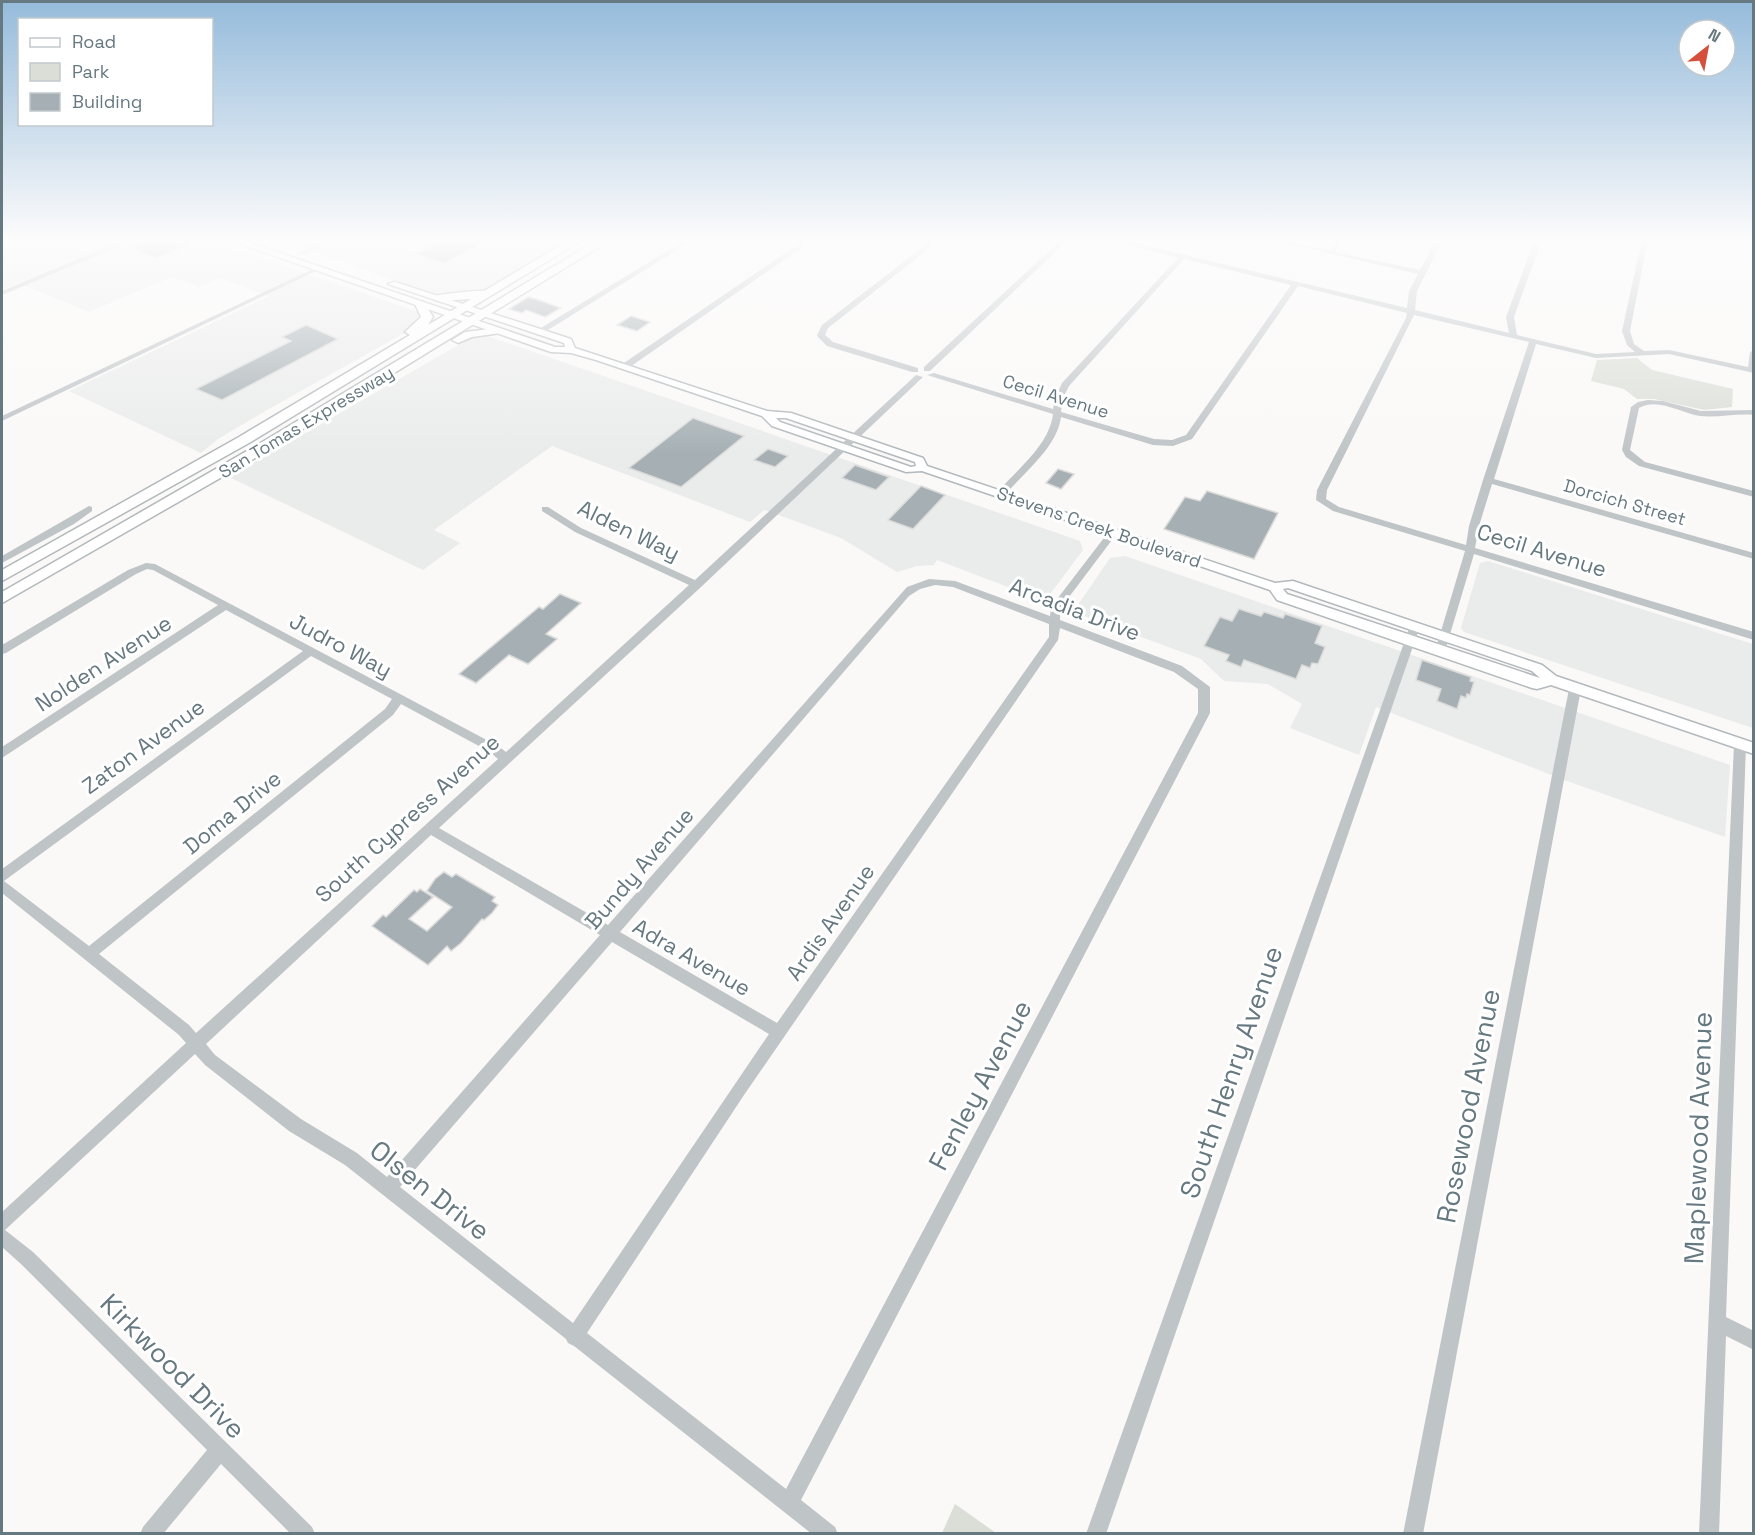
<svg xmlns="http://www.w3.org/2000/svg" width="1755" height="1535" font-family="'Space Grotesk',sans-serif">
  <rect width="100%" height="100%" fill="#faf9f8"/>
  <g fill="#eaebeb">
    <path d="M2,239H206L433,317L267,410L218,439L201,453L69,391L269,296L220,278L200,287L171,277L89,312L18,283L2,290Z"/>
    <path d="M277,239H576L466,306Z"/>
    <path d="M485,335L1080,541L1083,550L1045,601L937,560L934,565L917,566L897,572L841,538L784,517L764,510L750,522L552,446L434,530L460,543L423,570L229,477L474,336Z"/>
    <path d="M1125,556L1730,765L1725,837L1567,781L1376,707L1359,755L1290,728L1302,704L1268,684L1224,681L1201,659L1073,612L1110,558Z"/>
    <path d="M1488,561L1753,644V728L1464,632L1461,628L1480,563Z"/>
  </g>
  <g fill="#daded7">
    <path d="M1637,358L1652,370L1733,389L1732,407L1704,410L1654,399H1637L1624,389L1591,381L1597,360Z"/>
    <path d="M955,1504L996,1533H942Z"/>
  </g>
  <g fill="#a6b0b4" stroke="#dbdbda" stroke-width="1.5">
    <path d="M151,239H200V240L157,258L130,248Z"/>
    <path d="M444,239H491L444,263L415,254Z"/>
    <path d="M528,297L536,299L561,308L545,317L526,310L522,313L509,309Z"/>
    <path d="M631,316L650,322L637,331L617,325Z"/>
    <path d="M306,325L338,339L222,400L196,389L291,341L282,337Z"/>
    <path d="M693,418L744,436L681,487L629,468Z"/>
    <path d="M768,449L788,456L775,467L754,460Z"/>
    <path d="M855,465L889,477L876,490L842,478Z"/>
    <path d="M1058,469L1074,474L1061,489L1046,483Z"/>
    <path d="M921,486L945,495L913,529L888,520Z"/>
    <path d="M1207,491L1278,513L1254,559L1164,529L1185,497L1200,501Z"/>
    <path d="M560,594L581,603L546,634L557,639L528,664L509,655L476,683L459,674L539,607L543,609Z"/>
    <path d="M1239,609L1261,616L1264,612L1283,618L1285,614L1322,626L1315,643L1325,647L1318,664L1312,663L1310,668L1302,665L1296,679L1244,660L1241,667L1226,661L1229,655L1204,646L1220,617L1232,621Z"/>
    <path d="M1422,660L1471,677L1470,681L1474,682L1470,695L1467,694L1466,698L1461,696L1457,709L1437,701L1441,689L1416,680Z"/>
    <path d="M444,872L452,877L456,874L495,897L492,901L498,905L492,913L484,920L482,919L461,943L451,951L447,946L428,965L372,926L383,915L386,917L414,890L417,892L420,889L433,897L409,919L427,931L452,907L427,891L435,879Z"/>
  </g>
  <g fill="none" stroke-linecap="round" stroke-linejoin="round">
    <g stroke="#b3b9bc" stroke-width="3">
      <path id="major" d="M226,239H239L555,347H565L564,343L388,284L395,282L571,339L575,348L767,411L791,413L923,458L927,466L1275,583L1293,581L1542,665L1556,676L1754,743V754L1551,685L1537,689L1532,688L1277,600L1270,590L922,471L906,472L772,426L762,416L596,360L571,353L551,352ZM776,418H786L915,462L916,466L911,467L780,422ZM1288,588L1532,671L1540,678L1287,594L1283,589Z"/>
    </g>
    <g stroke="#b3b8bb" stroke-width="3">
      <g id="highway">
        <path d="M571,239H584L249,443L2,581V570L239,437L410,335L405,332L421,317L415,304L416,302H424L433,317L428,325L471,299L439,301L435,300V296C442,294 480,290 484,291Z"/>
        <path d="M599,239H612L269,450L2,603V592L259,444Z"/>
        <path d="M497,328L501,329V333L472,337L458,343L452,340L465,332Z"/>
      </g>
    </g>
    <g fill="#bfc4c7" fill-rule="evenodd">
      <path d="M126,239H136L2,295V291Z"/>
      <path d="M326,239H335L302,255L297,254Z"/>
      <path d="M687,239H695L543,333L536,331Z"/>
      <path d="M806,239H814L627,369H621V365Z"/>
      <path d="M933,239H941L828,328L825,335L833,342L918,368V372H912L827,346L818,337L817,335L822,325Z"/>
      <path d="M1062,239H1069L930,371H924V367Z"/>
      <path d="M1106,239H1119L1407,308L1409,291L1418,274L1288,244L1291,242L1329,250L1336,239H1343L1335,252L1420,270L1436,239H1443L1417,291L1415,310L1509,333L1506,317L1535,239H1542L1514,317L1517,335L1596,354L1635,352L1627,345L1622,331L1642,239H1648L1630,331L1634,344L1644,351L1669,350L1748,367L1750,352L1754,350V373L1669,354L1596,358L1536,344L1494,479L1754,553V559L1492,484L1479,526L1475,548L1754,632V640L1474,554L1445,651L1444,654H1436L1435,651L1465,551L1333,511L1316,500L1317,490L1406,318L1407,313L1298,286L1192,439L1173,446L1153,445L1061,417C1057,448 1023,473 1004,496H998V492C1017,469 1049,446 1053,414L927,375L934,373L1053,409L1055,398L1062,383L1178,258ZM1184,259L1291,285L1186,435L1172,440L1154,439L1061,412L1063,398L1069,386ZM1414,315L1529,342L1483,480L1469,526L1466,545L1339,507L1326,499L1327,490Z"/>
      <path d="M315,268L320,269L2,421V416Z"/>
      <path d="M916,375L923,377L701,587L439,828L608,925L907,587L929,579L955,581L1050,616L1051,607L1110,530L1113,529L1118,532L1060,609V620L1182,666L1210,687V713L801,1500L835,1527L838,1534H812L574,1346L568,1343L566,1339L345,1165L289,1131L205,1065L195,1054L5,1230L33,1252L312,1527L315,1534H291L221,1464L163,1534H140L143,1527L207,1450L21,1264L2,1247V1212L186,1043L179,1035L2,893V869L303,651L226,610L2,758V747L218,605L153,570L147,569L136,574L6,653L2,654V645L128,570L146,563L155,564L498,746L506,752L689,585L575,532L542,511V507H548L581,528L695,580ZM935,585L953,587L1049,624V637L777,1023L620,932L909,596L920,589ZM1060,628L1174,672L1198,689V713L786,1489L587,1333L744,1095L1058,640ZM311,656L392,699L385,709L89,946L4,881ZM401,704L490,752L498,759L196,1033L189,1025L99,954L393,715ZM431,835L600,935L387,1177L357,1153L301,1119L215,1055L206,1044ZM612,942L769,1034L573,1323L400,1187Z"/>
      <path d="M1648,400L1663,401L1701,411L1754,410V415C1736,413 1718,418 1700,416C1681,413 1657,397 1639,408L1630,450L1645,462L1754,491V497L1639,466L1626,457L1622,450L1631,407L1638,402Z"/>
      <path d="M89,506L92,507V511L74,524L2,563V556Z"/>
      <path d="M1415,622L1420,626L1106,1534H1086L1410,626Z"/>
      <path d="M1575,685L1581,689L1423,1534H1403L1569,689Z"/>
      <path d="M1740,740L1746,744L1726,1317L1754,1331V1350L1726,1336L1719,1534H1699L1734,744Z"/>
    </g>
    <use href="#major" fill="#fff" fill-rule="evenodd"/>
    <use href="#highway" fill="#fff" fill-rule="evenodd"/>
  </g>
  <linearGradient id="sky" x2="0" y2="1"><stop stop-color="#95bbdb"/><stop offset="0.53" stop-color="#fdfcfc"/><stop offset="1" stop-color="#fdfcfc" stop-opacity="0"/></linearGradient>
  <rect width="1755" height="454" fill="url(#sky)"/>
  <g text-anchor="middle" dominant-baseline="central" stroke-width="6" stroke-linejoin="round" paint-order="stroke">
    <g font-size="18" fill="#667880" stroke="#fff">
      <text transform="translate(1056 396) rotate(17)">Cecil Avenue</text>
      <text transform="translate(306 422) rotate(-31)">San Tomas Expressway</text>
      <text transform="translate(1625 502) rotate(16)">Dorcich Street</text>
      <text transform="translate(1099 527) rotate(19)">Stevens Creek Boulevard</text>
    </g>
    <g font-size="22" fill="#667880" stroke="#fff">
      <text transform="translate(629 530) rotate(26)">Alden Way</text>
      <text transform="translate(1542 550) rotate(17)">Cecil Avenue</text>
      <text transform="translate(1075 609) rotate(21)">Arcadia Drive</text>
      <text transform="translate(341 645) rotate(28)">Judro Way</text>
      <text transform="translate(103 663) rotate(-33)">Nolden Avenue</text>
      <text transform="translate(143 746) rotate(-36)">Zaton Avenue</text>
      <text transform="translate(232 812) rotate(-39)">Doma Drive</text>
      <text transform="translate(407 818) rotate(-42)">South Cypress Avenue</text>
      <text transform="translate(639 868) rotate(-49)">Bundy Avenue</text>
      <text transform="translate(830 922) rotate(-55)">Ardis Avenue</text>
      <text transform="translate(692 957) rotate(30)">Adra Avenue</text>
    </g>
    <g font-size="27" fill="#667880" stroke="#fff">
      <text transform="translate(1231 1072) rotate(-71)">South Henry Avenue</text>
      <text transform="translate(980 1085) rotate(-62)">Fenley Avenue</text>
      <text transform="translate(1468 1106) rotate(-79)">Rosewood Avenue</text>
      <text transform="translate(1698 1138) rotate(-88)">Maplewood Avenue</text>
      <text transform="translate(430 1190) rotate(38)">Olsen Drive</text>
      <text transform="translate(173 1366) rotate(45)">Kirkwood Drive</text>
    </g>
  </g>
  <rect width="1755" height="1535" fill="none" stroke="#667880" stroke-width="6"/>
  <rect x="18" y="18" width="195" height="108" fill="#ffffff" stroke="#c2c9cc" stroke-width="1.5"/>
  <rect x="30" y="38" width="30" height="9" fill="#ffffff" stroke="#c2c9cc" stroke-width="1.5"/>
  <text x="72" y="48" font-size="18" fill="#667880">Road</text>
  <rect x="30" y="63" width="30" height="18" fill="#daded7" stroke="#c2c9cc" stroke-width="1.5"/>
  <text x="72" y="78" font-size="18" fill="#667880">Park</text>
  <rect x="30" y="93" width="30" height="18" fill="#a6b0b4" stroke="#c2c9cc" stroke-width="1.5"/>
  <text x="72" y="108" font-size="18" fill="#667880">Building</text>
  <g transform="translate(1707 48) rotate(31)"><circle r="28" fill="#ffffff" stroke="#c2c9cc" stroke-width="1.5"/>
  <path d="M0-4.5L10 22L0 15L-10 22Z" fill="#d64f3c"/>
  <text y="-9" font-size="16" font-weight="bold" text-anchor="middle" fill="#667880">N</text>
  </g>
</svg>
